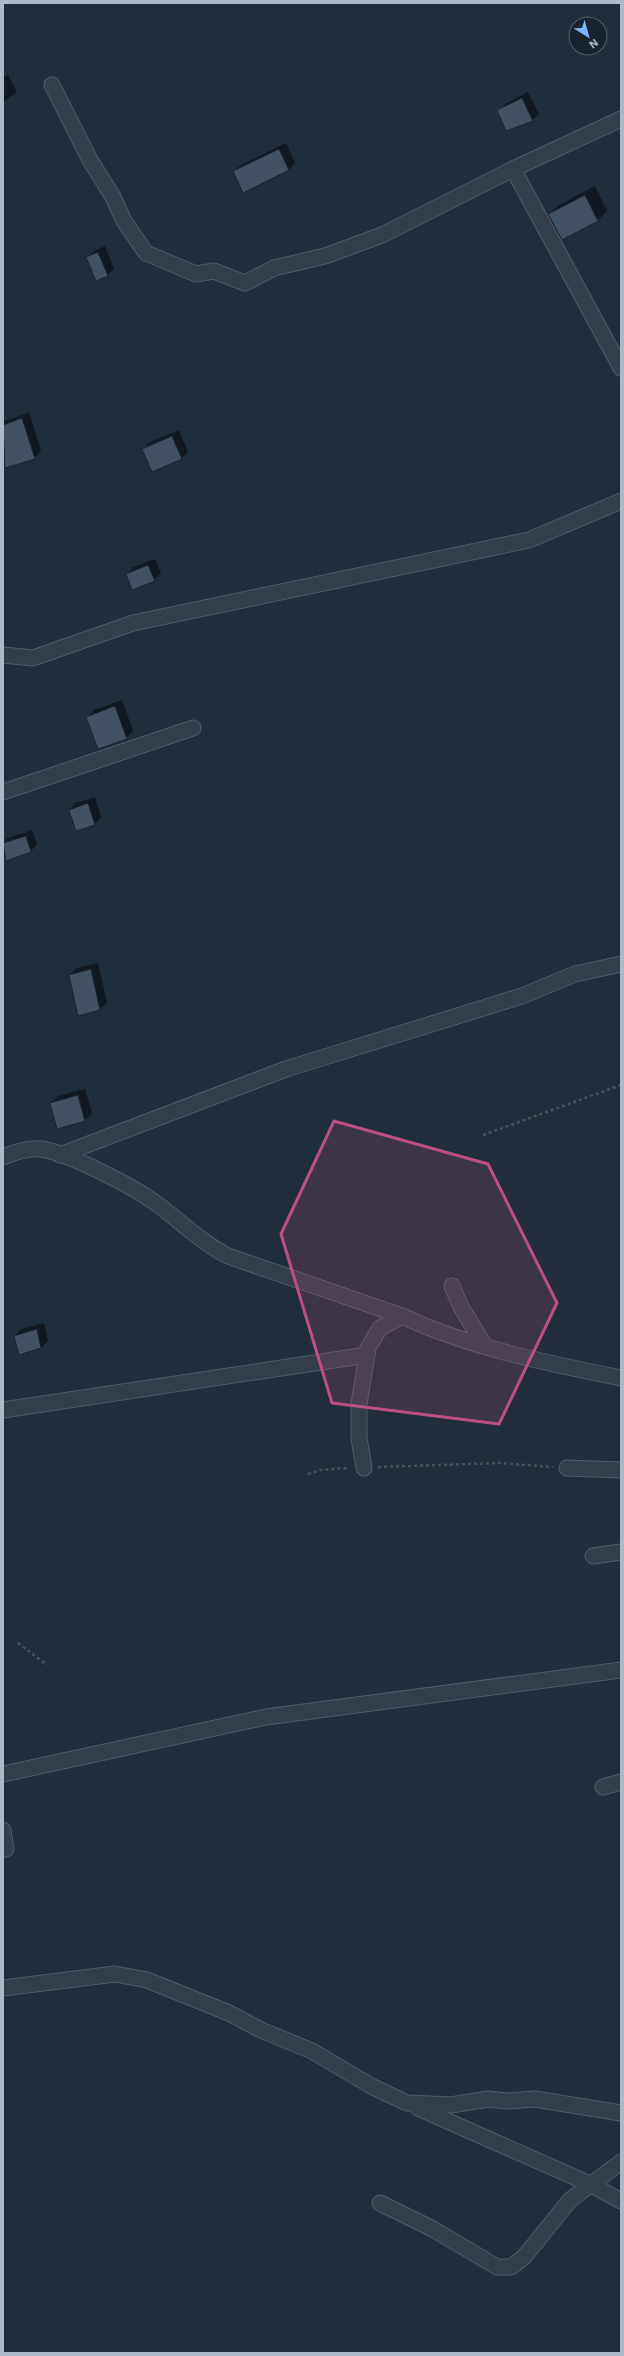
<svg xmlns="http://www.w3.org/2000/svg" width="624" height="2356" font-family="'Work Sans',sans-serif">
  <rect width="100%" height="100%" fill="#202d3a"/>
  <g fill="#0007">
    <path d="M8,75L17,92L3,102V77Z"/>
    <path d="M528,92L539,114L532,120L499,111L505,104Z"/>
    <path d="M286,143L295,163L289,170L234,171L241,165Z"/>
    <path d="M595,186L607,211L597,221L549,215L559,205Z"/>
    <path d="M105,246L114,269L107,275L87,257L94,251Z"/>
    <path d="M29,412L41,451L34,458L6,466L3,456V422Z"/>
    <path d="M179,430L188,452L182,458L143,449L150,442Z"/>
    <path d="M155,559L161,573L154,580L127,574L133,567Z"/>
    <path d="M122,700L133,731L126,738L88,717L94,710Z"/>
    <path d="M95,797L101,817L95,824L70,810L76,803Z"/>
    <path d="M32,830L37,844L31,851L6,859L3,843L8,838Z"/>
    <path d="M98,963L107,1003L100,1009L70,975L77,968Z"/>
    <path d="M85,1089L92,1113L85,1120L58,1128L51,1103L58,1096Z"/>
    <path d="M44,1323L48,1341L41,1348L15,1336L21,1329Z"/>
  </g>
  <g fill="#425262" stroke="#1b2531">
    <path d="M522,98L533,121L506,131L497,110Z"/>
    <path d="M279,149L289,170L243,193L233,171Z"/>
    <path d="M585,195L598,221L562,240L548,214Z"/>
    <path d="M98,252L108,276L96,281L86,257Z"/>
    <path d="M22,418L35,459L5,468L3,425Z"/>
    <path d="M172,436L182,459L152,472L142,449Z"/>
    <path d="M148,565L155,581L132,590L126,574Z"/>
    <path d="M115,706L127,739L98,749L86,717Z"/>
    <path d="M88,803L95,825L76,831L69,810Z"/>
    <path d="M26,836L31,852L6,861L3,843Z"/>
    <path d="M91,969L100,1010L78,1016L69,975Z"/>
    <path d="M78,1095L85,1121L57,1129L50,1103Z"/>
    <path d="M37,1329L41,1348L19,1355L14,1336Z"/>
  </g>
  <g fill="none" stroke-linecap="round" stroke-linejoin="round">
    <g stroke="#515c68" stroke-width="17">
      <g id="minor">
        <path d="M52,85L90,160L113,197L124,221L146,253L196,274L214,271L245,283L274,268L325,256L382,235L513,169L621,119"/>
        <path d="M513,169L621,368"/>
        <path d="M3,655L33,658L133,623L529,540L621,501"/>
        <path d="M3,792L193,728"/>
        <path d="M60,1155L286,1069L522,996L575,974L621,964"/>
        <path d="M3,1157C15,1152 28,1148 41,1149C69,1153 134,1187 157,1204C180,1221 202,1243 228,1256L402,1316C471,1348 546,1363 621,1378"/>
        <path d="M452,1286L461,1307L484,1345"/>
        <path d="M3,1410L367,1355"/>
        <path d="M364,1468L359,1438V1404L368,1348L380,1328L402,1316"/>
        <path d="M567,1468L621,1470"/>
        <path d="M593,1556L621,1552"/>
        <path d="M3,1774L266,1717L621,1670"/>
        <path d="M603,1787L621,1782"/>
        <path d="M3,1830L6,1849"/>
        <path d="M3,1988L115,1974L147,1980L229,2013L261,2030L312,2051L373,2087L407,2103L451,2105L488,2099L507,2101L535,2099L621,2113"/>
        <path d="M418,2108L590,2184L621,2201"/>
        <path d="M380,2203L433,2229L497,2267H511L524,2257L570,2200L621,2162"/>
      </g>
    </g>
    <g stroke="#3f5758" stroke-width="2.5" stroke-dasharray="3 3" stroke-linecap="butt">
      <path d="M483,1135L621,1085"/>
      <path d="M378,1467L500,1463L553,1467"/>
      <path d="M308,1474L321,1470L349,1468"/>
      <path d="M18,1643L47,1665"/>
    </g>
    <use href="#minor" stroke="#333e4a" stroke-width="15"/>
  </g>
  <path fill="#bb5081" fill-opacity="0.2" stroke="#bb5081" stroke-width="3" stroke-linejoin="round" d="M334,1121L488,1164L557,1303L499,1424L332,1403L281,1234Z"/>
  <rect width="624" height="2356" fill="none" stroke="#aeb9c7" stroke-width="8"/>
  <g transform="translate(588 36) rotate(143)"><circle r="19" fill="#19232e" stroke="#555f6b"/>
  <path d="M0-3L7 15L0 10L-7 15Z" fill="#7bb7fe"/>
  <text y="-6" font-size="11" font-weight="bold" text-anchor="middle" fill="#aeb9c7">N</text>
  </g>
</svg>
